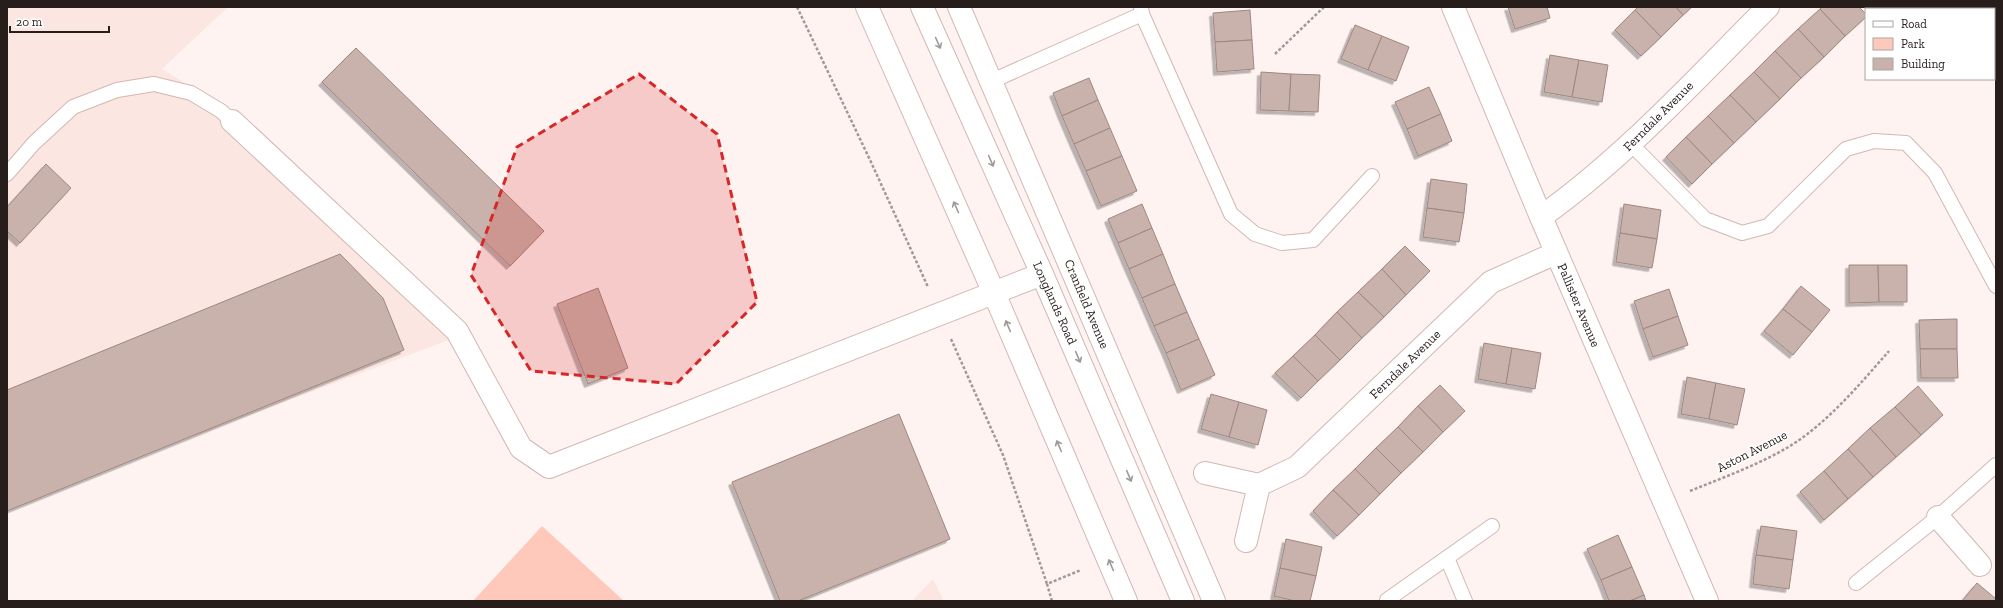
<svg xmlns="http://www.w3.org/2000/svg" width="2003" height="608" font-family="'Zilla Slab',serif">
  <defs>
    <filter id="shadow"><feDropShadow dx="-3.5" dy="3.5" stdDeviation="0" flood-color="#0004"/></filter>
  </defs>
  <rect width="100%" height="100%" fill="#fef3f1"/>
  <g fill="#fbe6e1">
    <path d="M7,7H228L162,69L241,117L459,336L7,507Z"/>
    <path d="M933,579L944,601H912Z"/>
  </g>
  <path fill="#fec8ba" d="M542,526L624,601H473Z"/>
  <g fill="#cab2ac" stroke="#9e8781" filter="url(#shadow)">
    <path d="M1508,7H1547L1550,18L1515,29Z"/>
    <path d="M1638,7H1676L1683,15L1661,37L1635,10Z"/>
    <path d="M1676,7H1692L1683,15Z"/>
    <path d="M1822,7H1859L1866,14V17L1845,36L1820,9Z"/>
    <path d="M1820,9L1845,36L1824,57L1798,29Z"/>
    <path d="M1250,10L1252,40L1215,42L1213,13Z"/>
    <path d="M1635,10L1661,37L1641,56L1615,30Z"/>
    <path d="M1355,25L1382,36L1368,70L1341,59Z"/>
    <path d="M1798,29L1824,57L1801,78L1775,51Z"/>
    <path d="M1382,36L1409,47L1396,81L1368,70Z"/>
    <path d="M1252,40L1254,69L1217,72L1215,42Z"/>
    <path d="M356,48L544,231L510,266L322,82Z"/>
    <path d="M1775,51L1801,78L1780,99L1754,72Z"/>
    <path d="M1550,55L1579,60L1572,97L1544,92Z"/>
    <path d="M1579,60L1608,65L1602,102L1572,97Z"/>
    <path d="M1261,72L1291,74L1289,111L1260,110Z"/>
    <path d="M1754,72L1780,99L1756,122L1730,95Z"/>
    <path d="M1291,74L1320,75L1318,112L1289,111Z"/>
    <path d="M1089,78L1098,100L1062,116L1053,93Z"/>
    <path d="M1429,87L1441,114L1407,129L1395,102Z"/>
    <path d="M1730,95L1756,122L1734,143L1708,116Z"/>
    <path d="M1098,100L1110,128L1074,144L1062,116Z"/>
    <path d="M1441,114L1452,141L1418,156L1407,129Z"/>
    <path d="M1708,116L1734,143L1712,164L1686,137Z"/>
    <path d="M1110,128L1122,156L1086,171L1074,144Z"/>
    <path d="M1686,137L1712,164L1692,184L1666,157Z"/>
    <path d="M1122,156L1137,191L1101,206L1086,171Z"/>
    <path d="M46,164L71,188L20,243L7,231V207Z"/>
    <path d="M1431,179L1467,184L1464,213L1427,208Z"/>
    <path d="M1142,204L1152,228L1118,243L1108,219Z"/>
    <path d="M1624,204L1661,210L1657,239L1620,233Z"/>
    <path d="M1427,208L1464,213L1459,242L1423,237Z"/>
    <path d="M1152,228L1163,254L1129,269L1118,243Z"/>
    <path d="M1620,233L1657,239L1652,268L1616,262Z"/>
    <path d="M1405,246L1430,271L1406,295L1382,269Z"/>
    <path d="M340,254L383,298L404,350L7,511V390Z"/>
    <path d="M1163,254L1175,284L1142,298L1129,269Z"/>
    <path d="M1849,265H1878L1879,302L1849,303Z"/>
    <path d="M1878,265H1907V302H1879Z"/>
    <path d="M1382,269L1406,295L1384,317L1358,292Z"/>
    <path d="M1175,284L1187,312L1154,326L1142,298Z"/>
    <path d="M1801,286L1830,310L1812,332L1783,309Z"/>
    <path d="M598,288L628,368L588,384L557,304Z"/>
    <path d="M1669,289L1678,316L1643,329L1634,301Z"/>
    <path d="M1358,292L1384,317L1362,338L1337,312Z"/>
    <path d="M1783,309L1812,332L1793,355L1764,331Z"/>
    <path d="M1187,312L1199,339L1166,353L1154,326Z"/>
    <path d="M1337,312L1362,338L1340,360L1315,335Z"/>
    <path d="M1678,316L1688,345L1653,357L1643,329Z"/>
    <path d="M1957,319V349H1920L1919,320Z"/>
    <path d="M1315,335L1340,360L1318,381L1293,356Z"/>
    <path d="M1199,339L1215,375L1181,390L1166,353Z"/>
    <path d="M1484,343L1512,348L1506,384L1478,379Z"/>
    <path d="M1512,348L1541,353L1535,389L1506,384Z"/>
    <path d="M1920,349H1957L1958,378H1921Z"/>
    <path d="M1293,356L1318,381L1301,398L1275,373Z"/>
    <path d="M1687,377L1716,383L1709,419L1681,414Z"/>
    <path d="M1716,383L1745,389L1737,425L1709,419Z"/>
    <path d="M1440,385L1465,411L1443,432L1418,406Z"/>
    <path d="M1918,386L1943,415L1921,435L1895,407Z"/>
    <path d="M1211,394L1239,402L1229,437L1201,429Z"/>
    <path d="M1239,402L1267,410L1258,445L1229,437Z"/>
    <path d="M1418,406L1443,432L1423,452L1398,427Z"/>
    <path d="M1895,407L1921,435L1896,457L1870,428Z"/>
    <path d="M899,414L950,539L798,601H780L732,482Z"/>
    <path d="M1398,427L1423,452L1401,473L1376,448Z"/>
    <path d="M1870,428L1896,457L1873,477L1848,449Z"/>
    <path d="M1376,448L1401,473L1380,494L1355,469Z"/>
    <path d="M1848,449L1873,477L1848,499L1824,471Z"/>
    <path d="M1355,469L1380,494L1359,515L1333,490Z"/>
    <path d="M1824,471L1848,499L1824,520L1800,492Z"/>
    <path d="M1333,490L1359,515L1337,536L1313,511Z"/>
    <path d="M1761,526L1797,531L1793,560L1756,555Z"/>
    <path d="M1618,535L1632,567L1601,580L1587,549Z"/>
    <path d="M1286,539L1322,547L1316,576L1280,568Z"/>
    <path d="M1756,555L1793,560L1789,589L1753,584Z"/>
    <path d="M1632,567L1644,595L1630,601H1609L1601,580Z"/>
    <path d="M1280,568L1316,576L1310,601H1295L1274,596Z"/>
    <path d="M1977,583L1996,599V601H1962Z"/>
    <path d="M1644,595L1646,601H1630Z"/>
  </g>
  <g fill="none" stroke-linecap="round" stroke-linejoin="round">
    <g stroke="#d1b8b2" stroke-width="16">
      <g id="lane">
        <path d="M1141,7L1142,14L1231,214L1255,234L1282,243L1313,240L1372,176"/>
        <path d="M992,81L1142,14"/>
        <path d="M1631,144L1705,219L1742,233L1768,226L1846,149L1874,141L1906,143L1935,173L1996,286"/>
        <path d="M7,174L34,143L73,107L117,90L154,84L191,93L221,111L232,121"/>
        <path d="M1447,558L1465,601"/>
        <path d="M1856,583L1938,517L1996,465"/>
        <path d="M1387,600L1492,526"/>
      </g>
    </g>
    <g stroke="#d1b8b2" stroke-width="24">
      <g id="street">
        <path d="M959,7L1214,601"/>
        <path d="M1453,7L1541,217L1707,601"/>
        <path d="M1541,217C1625,157 1695,80 1768,7"/>
        <path d="M1205,473L1259,485"/>
        <path d="M1938,517L1980,565"/>
        <path d="M1246,541L1259,485L1297,467L1491,282L1556,253"/>
      </g>
    </g>
    <g stroke="#d1b8b2" stroke-width="24">
      <path id="secondary" d="M232,121L457,331L521,448L549,467L1042,274"/>
    </g>
    <g stroke="#d1b8b2" stroke-width="24">
      <g id="primary">
        <path d="M867,7L994,293L1126,601"/>
        <path d="M922,7L1042,274L1183,601"/>
      </g>
    </g>
    <g stroke="#a29896" stroke-width="2.5" stroke-dasharray="3 2" stroke-linecap="butt">
      <path d="M797,7L871,162L928,287"/>
      <path d="M1275,54L1324,7"/>
      <path d="M951,339L1003,455L1047,584"/>
      <path d="M1690,491C1722,478 1755,466 1785,449C1825,426 1859,385 1889,351"/>
      <path d="M1052,601L1047,584L1081,570"/>
    </g>
    <use href="#lane" stroke="#fff" stroke-width="14"/>
    <use href="#street" stroke="#fff" stroke-width="22"/>
    <use href="#secondary" stroke="#fff" stroke-width="22"/>
    <use href="#primary" stroke="#fff" stroke-width="22"/>
  </g>
  <defs><path id="oneway-shaft" d="M-6 0H5M1.5-3L5.5 0L1.5 3" fill="none" stroke-width="1.6" stroke-linecap="round" stroke-linejoin="round"/></defs>
  <g stroke="#9e9a99">
    <use href="#oneway-shaft" transform="translate(938 43) rotate(66)"/>
    <use href="#oneway-shaft" transform="translate(991 161) rotate(66)"/>
    <use href="#oneway-shaft" transform="translate(956 207) rotate(-114)"/>
    <use href="#oneway-shaft" transform="translate(1008 326) rotate(-113)"/>
    <use href="#oneway-shaft" transform="translate(1078 357) rotate(67)"/>
    <use href="#oneway-shaft" transform="translate(1059 446) rotate(-113)"/>
    <use href="#oneway-shaft" transform="translate(1129 476) rotate(67)"/>
    <use href="#oneway-shaft" transform="translate(1111 565) rotate(-113)"/>
  </g>
  <path fill="#d62828" fill-opacity="0.2" stroke="#d62828" stroke-width="3" stroke-dasharray="8 5" stroke-linejoin="round" d="M639,74L717,134L757,302L676,384L531,371L471,275L517,147Z"/>
  <g text-anchor="middle" dominant-baseline="central" stroke-width="3" stroke-linejoin="round" paint-order="stroke">
    <g font-size="13" fill="#271e1c" stroke="#fff">
      <text transform="translate(1658 116) rotate(-45)">Ferndale Avenue</text>
      <text transform="translate(1055 303) rotate(66)">Longlands Road</text>
      <text transform="translate(1087 304) rotate(67)">Cranfield Avenue</text>
      <text transform="translate(1579 305) rotate(67)">Pallister Avenue</text>
      <text transform="translate(1405 364) rotate(-44)">Ferndale Avenue</text>
      <text transform="translate(1752 451) rotate(-27)">Aston Avenue</text>
    </g>
  </g>
  <rect width="2003" height="608" fill="none" stroke="#271e1c" stroke-width="16"/>
  <rect x="1865" y="8" width="130" height="72" fill="#ffffff" stroke="#a9a5a4"/>
  <rect x="1873" y="21" width="20" height="6" fill="#ffffff" stroke="#a9a5a4"/>
  <text x="1901" y="28" font-size="12" fill="#271e1c">Road</text>
  <rect x="1873" y="38" width="20" height="12" fill="#fec8ba" stroke="#a9a5a4"/>
  <text x="1901" y="48" font-size="12" fill="#271e1c">Park</text>
  <rect x="1873" y="58" width="20" height="12" fill="#cab2ac" stroke="#a9a5a4"/>
  <text x="1901" y="68" font-size="12" fill="#271e1c">Building</text>
  <path d="M10 26v6h99v-6" fill="none" stroke="#271e1c" stroke-width="2"/>
  <text x="16" y="26" font-size="12" fill="#271e1c" stroke="#ffffff" stroke-width="3" paint-order="stroke">20 m</text>
</svg>
